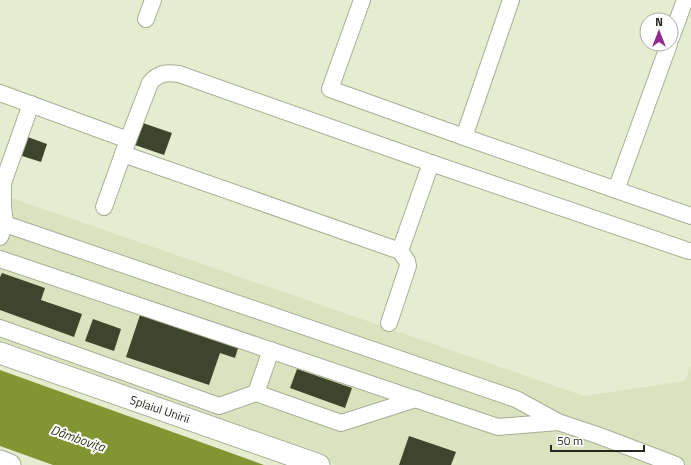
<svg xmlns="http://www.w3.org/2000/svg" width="691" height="465" font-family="'Titillium Web',sans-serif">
  <rect width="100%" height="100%" fill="#e5edd1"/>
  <path fill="#d9e3bf" d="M0,194L584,396L685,381L691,365V465H336L0,346Z"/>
  <path fill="#829532" d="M0,370L264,465H53L0,446Z"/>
  <g fill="#3f442d">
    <path d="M140,122L172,133L164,155L132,144Z"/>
    <path d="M25,136L47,144L41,162L19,155Z"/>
    <path d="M2,273L45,288L41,300L82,314L74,337L0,310V277Z"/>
    <path d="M141,312L239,345L235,358L220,353L209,385L126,357Z"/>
    <path d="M93,319L121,329L114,351L85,341Z"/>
    <path d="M297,369L352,388L345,408L290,388Z"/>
    <path d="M409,436L456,452L451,465H399Z"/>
  </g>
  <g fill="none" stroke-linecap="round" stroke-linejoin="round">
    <g stroke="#a7ae93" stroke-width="18">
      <g id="minor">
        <path d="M362,0L330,89L464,137L511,0"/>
        <path d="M146,19L153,0"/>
        <path d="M671,38L685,0"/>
        <path d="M0,93L128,140L123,154L400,251L407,261L408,266L389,323"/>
        <path d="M464,137L691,216"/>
        <path d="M128,140L150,83C158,73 167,72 179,74L431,163L689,251"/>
        <path d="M616,190L669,44"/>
        <path d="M104,207L123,154"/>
        <path d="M5,224L516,399L558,422"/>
        <path d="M0,237L5,224L3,206V183L31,104"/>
        <path d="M400,251L431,163"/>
        <path d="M0,259L498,427L558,422L597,435L676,465"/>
        <path d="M0,328L219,406L256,393L341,423L416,399"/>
        <path d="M256,393L271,350"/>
      </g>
    </g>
    <g stroke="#a7ae93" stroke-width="23">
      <g id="major">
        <path d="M0,353L319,465"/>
        <path d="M0,461L10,465"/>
      </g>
    </g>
    <use href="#minor" stroke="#fff" stroke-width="16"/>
    <use href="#major" stroke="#fff" stroke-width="21"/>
  </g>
  <g text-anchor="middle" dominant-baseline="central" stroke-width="4" stroke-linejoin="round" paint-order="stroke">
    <g font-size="12" fill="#25271d" stroke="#fff">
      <text transform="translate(160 409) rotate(19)">Splaiul Unirii</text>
    </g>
    <g font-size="13" font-style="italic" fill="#30380f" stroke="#fff">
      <text transform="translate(78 438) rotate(19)">Dâmbovița</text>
    </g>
  </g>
  <g transform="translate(659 32)"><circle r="19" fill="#ffffff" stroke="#a8a9a5"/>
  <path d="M0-3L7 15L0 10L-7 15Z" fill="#91298e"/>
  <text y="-6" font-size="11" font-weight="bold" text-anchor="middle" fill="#25271d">N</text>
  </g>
  <path d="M551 445v6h93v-6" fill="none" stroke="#25271d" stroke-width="2"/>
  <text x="557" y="445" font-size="12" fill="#25271d" stroke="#ffffff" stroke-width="3" paint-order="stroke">50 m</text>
</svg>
